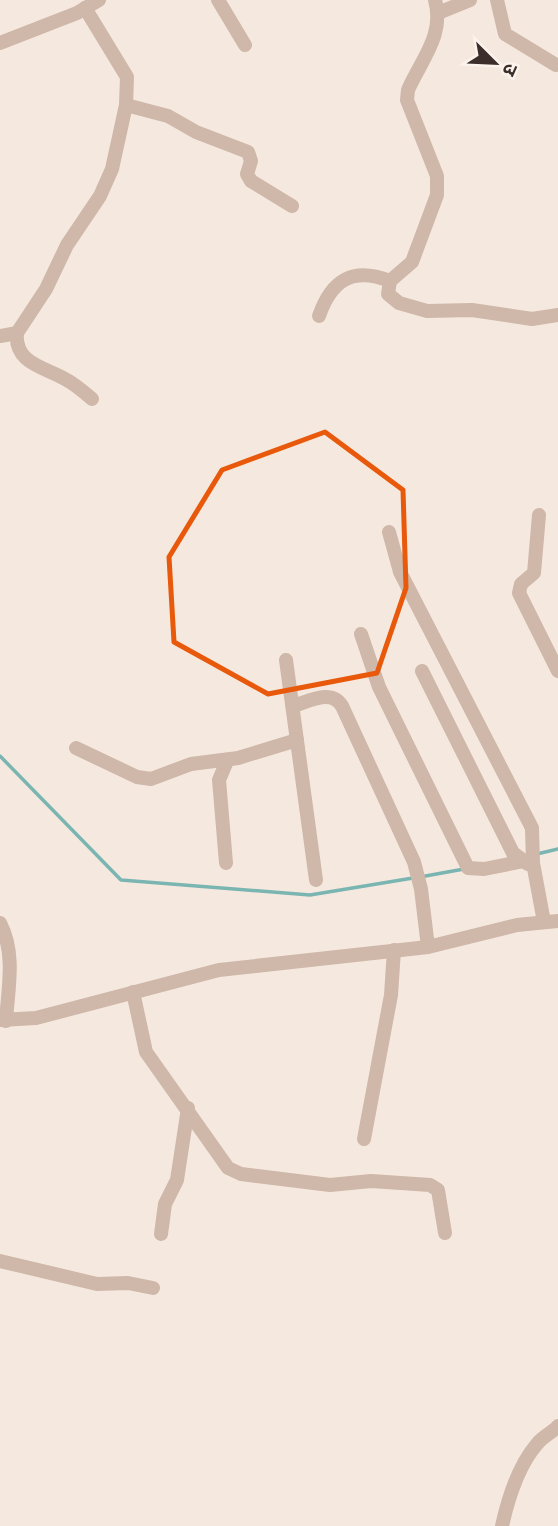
<svg xmlns="http://www.w3.org/2000/svg" width="558" height="1526" font-family="'PT Sans','Noto Sans Devanagari',sans-serif">
  <rect width="100%" height="100%" fill="#f5e9df"/>
  <g fill="none" stroke-linecap="round" stroke-linejoin="round">
    <g stroke="#7bb5b2" stroke-width="3.5">
      <path d="M0,756L121,880L310,895L413,878"/>
      <path d="M537,854L558,849"/>
      <path d="M420,877L464,869"/>
    </g>
    <g stroke="#cfb7a9" stroke-width="14">
      <path d="M218,0L245,45"/>
      <path d="M435,0C445,35 421,60 408,90L407,100L437,176V195L412,262L390,281L388,294L399,303L427,311L472,310L532,319L558,315"/>
      <path d="M497,0L505,34L556,65"/>
      <path d="M85,8L127,77L126,105L112,169L100,196L67,245L46,289L17,333C14,363 44,367 65,379C75,384 84,392 92,399"/>
      <path d="M438,13L470,0"/>
      <path d="M0,43L77,13L99,0"/>
      <path d="M126,105L168,116L196,132L248,152L251,161L247,174L251,181L292,206"/>
      <path d="M319,316C332,279 353,267 390,281"/>
      <path d="M0,336L17,333"/>
      <path d="M539,515L534,573L521,584L519,593L558,671"/>
      <path d="M389,532L400,572L532,828L533,863L544,922"/>
      <path d="M361,634L379,687L468,868L484,869L524,861"/>
      <path d="M286,660L316,880"/>
      <path d="M422,671L513,853L528,864"/>
      <path d="M293,706C308,702 331,688 342,706L414,862L421,889L428,947"/>
      <path d="M76,748L137,777L151,779L191,764L238,758L297,740"/>
      <path d="M226,863L219,780L227,761"/>
      <path d="M0,923C16,953 8,989 6,1021"/>
      <path d="M133,992L146,1052L228,1168L241,1174L330,1185L371,1181L430,1185L438,1190L445,1233"/>
      <path d="M0,1020L36,1018L219,970L428,947L517,925L558,921"/>
      <path d="M364,1139L391,995L394,950"/>
      <path d="M161,1234L165,1204L177,1180L188,1108"/>
      <path d="M0,1261L97,1284L128,1283L153,1288"/>
      <path d="M502,1526C508,1499 518,1466 537,1444C543,1436 552,1433 558,1426"/>
    </g>
  </g>
  <path fill="none" stroke="#e8590c" stroke-width="5" stroke-linejoin="round" d="M325,432L403,490L406,588L377,673L268,694L174,642L169,557L222,470Z"/>
  <g transform="translate(495 63) rotate(114)" stroke="#fcf3ed" stroke-width="5" paint-order="stroke">
  <path d="M0-5L12 26L0 18L-12 26Z" fill="#3c2e2a"/>
  <text y="-10" font-size="19" font-weight="bold" text-anchor="middle" fill="#3c2e2a">उ</text>
  </g>
</svg>
